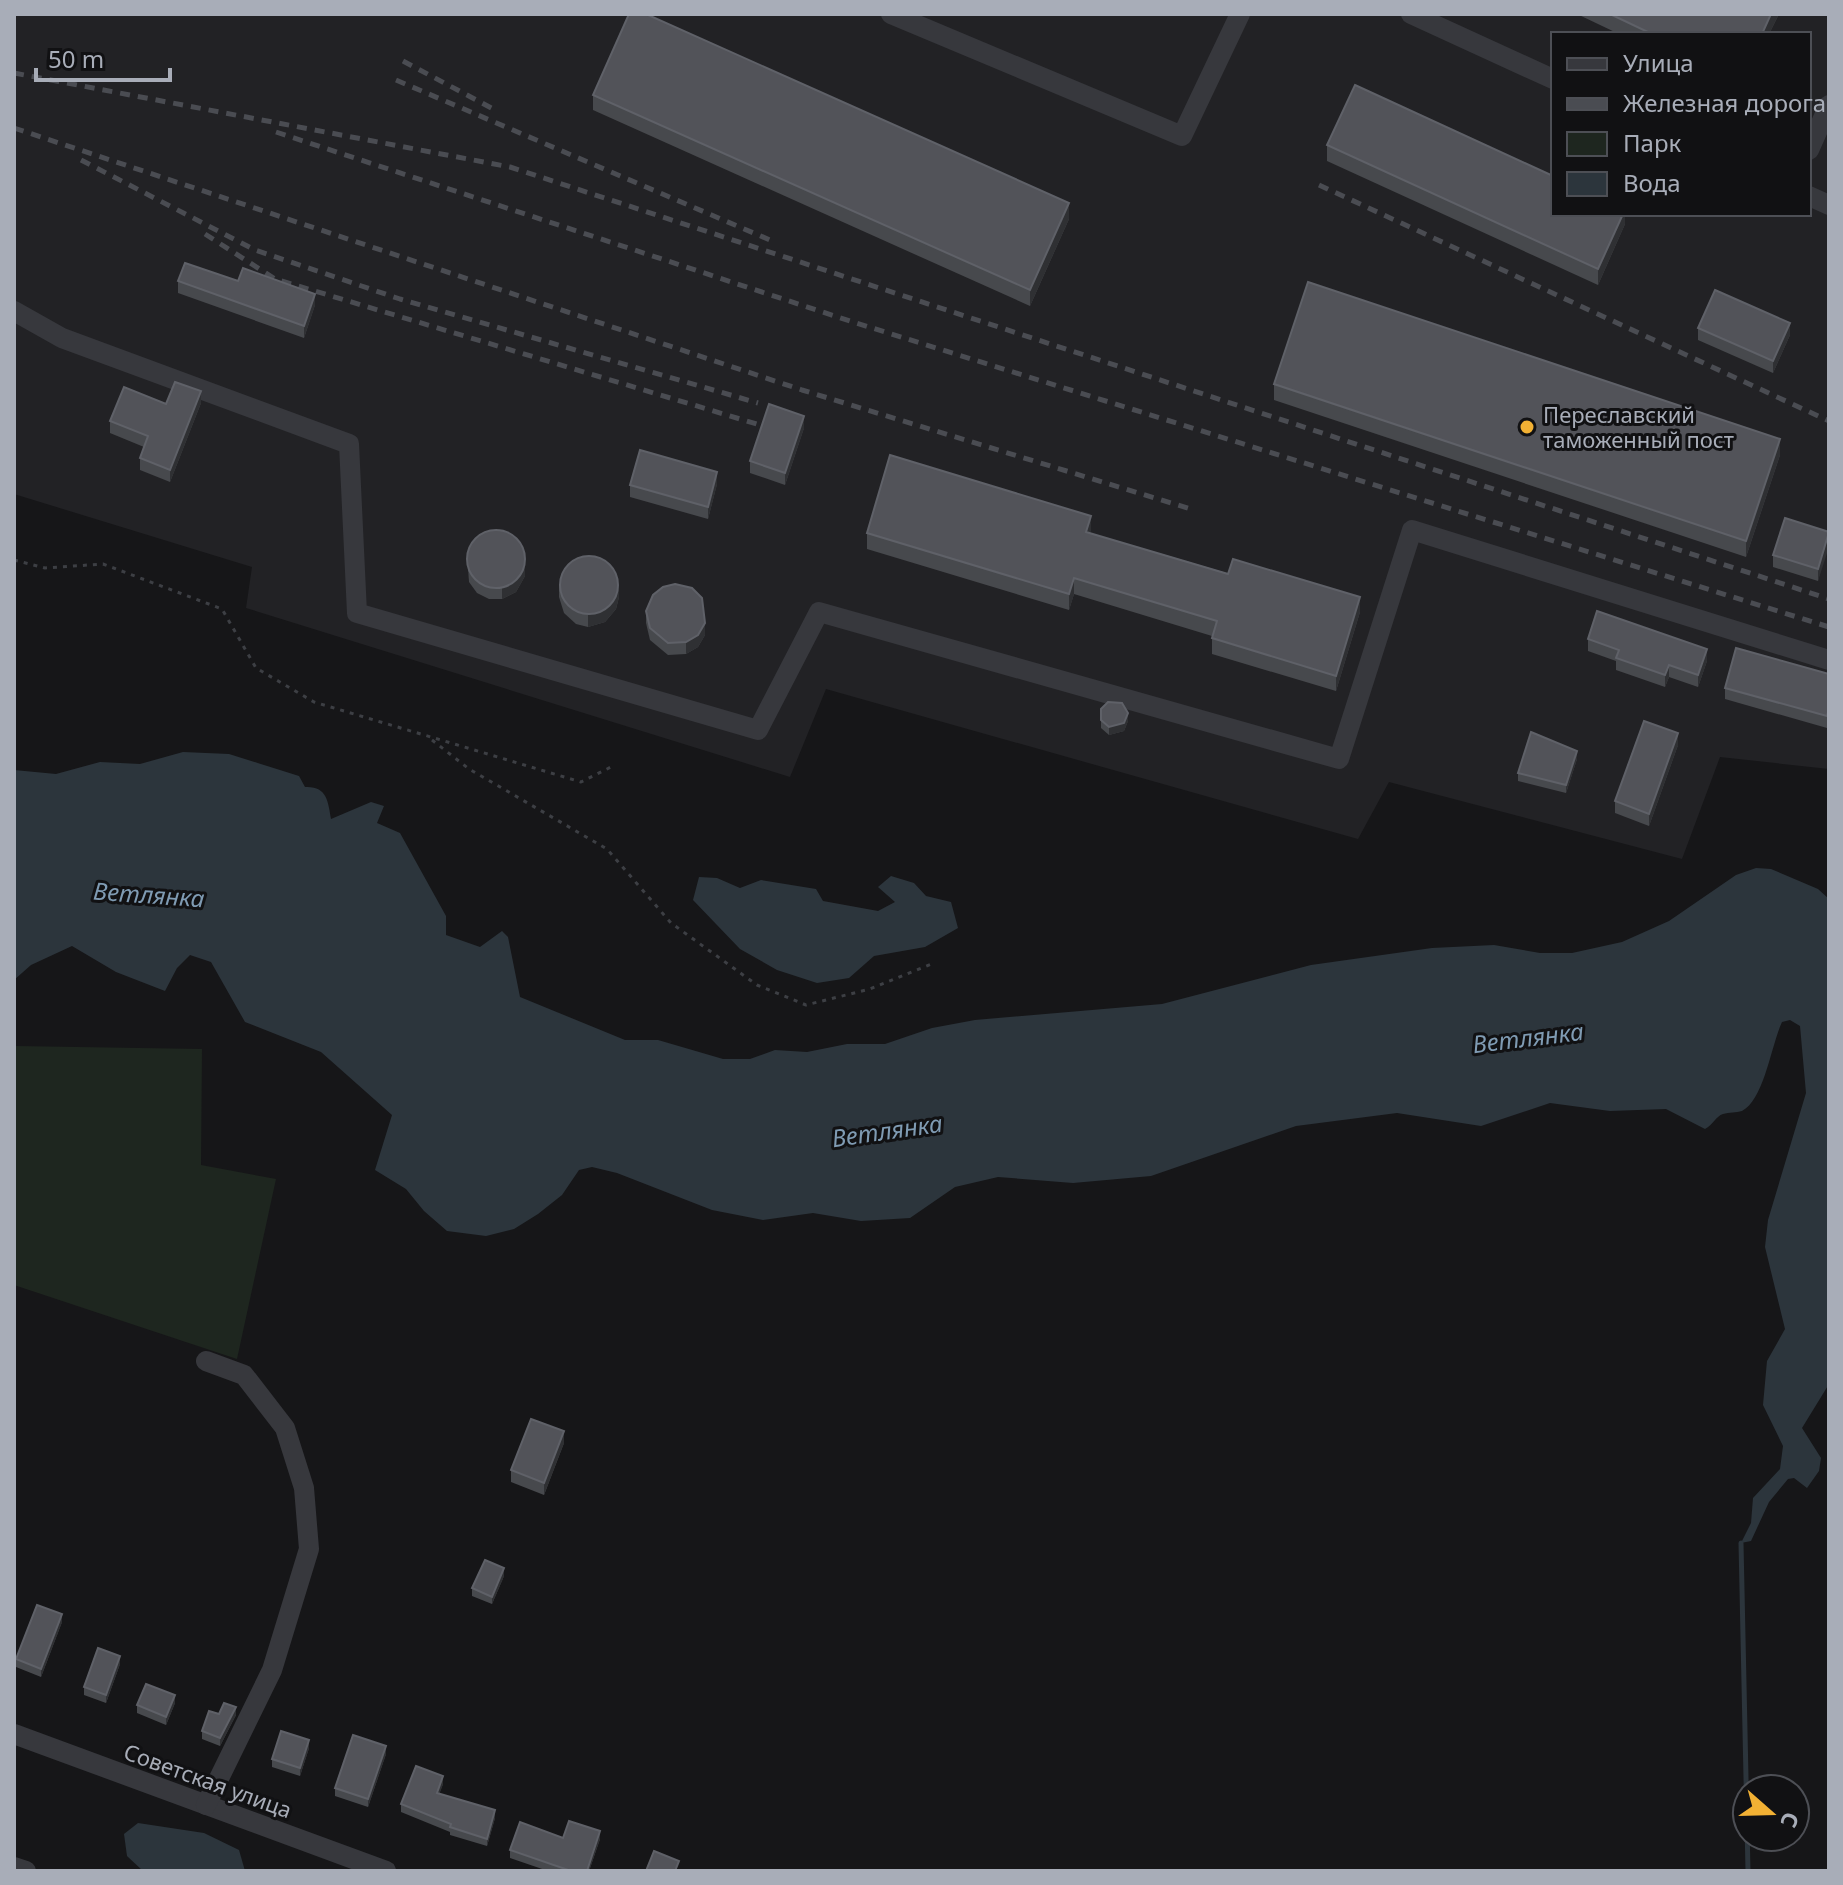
<svg xmlns="http://www.w3.org/2000/svg" width="1843" height="1885" font-family="'Noto Sans',sans-serif">
  <rect width="100%" height="100%" fill="#161618"/>
  <path fill="#222225" fill-rule="evenodd" d="M14,14H1829V769L1720,757L1682,859L1389,782L1358,839L826,689L790,777L246,608L252,567L14,494ZM1553,34H1809V214H1553Z"/>
  <path fill="#1e261f" d="M16,1046L202,1049L201,1165L276,1179L237,1359L14,1285Z"/>
  <g fill="#2c353c">
    <path d="M183,752L229,754L299,776L305,787C327,786 328,801 331,819L371,802L384,806L377,823L400,833L446,916V935L480,947L502,931L508,937L520,997L625,1040H658L723,1059H750L775,1050L807,1052L847,1044H885L932,1028L975,1020L1162,1004L1311,965L1432,948L1494,945L1540,953H1572L1622,942L1669,921L1736,875L1756,868L1771,869L1818,889L1829,899V1384L1802,1428L1821,1458L1819,1471L1807,1488L1794,1478L1788,1479L1769,1502L1751,1541L1741,1543L1751,1523L1753,1498L1780,1469L1783,1446L1763,1405L1767,1361L1785,1329L1765,1247L1768,1220L1806,1093L1800,1026L1790,1020L1782,1022C1771,1046 1764,1100 1742,1111C1736,1113 1729,1112 1723,1114C1716,1116 1713,1125 1705,1129L1666,1109L1610,1111L1550,1103L1481,1126L1397,1113L1296,1126L1151,1176L1073,1183L998,1177L955,1187L910,1218L861,1221L813,1213L763,1220L712,1210L617,1173L592,1167L579,1170L562,1195L538,1214L514,1229L486,1236L447,1231L424,1211L406,1189L375,1170L392,1115L321,1052L245,1022L211,962L190,955L177,968L165,991L116,972L72,946L31,965L14,980V770L56,774L100,762L140,764Z"/>
    <path d="M891,876L914,883L926,896L951,902L958,928L925,947L874,956L849,978L817,983L777,970L740,949L693,900L699,877L717,878L740,888L761,880L816,889L823,901L878,911L895,902L878,887Z"/>
    <path d="M138,1823L204,1833L239,1850L245,1871H143L127,1856L124,1834Z"/>
  </g>
  <g fill="none" stroke-linecap="round" stroke-linejoin="round">
    <path stroke="#2c353c" stroke-width="5" d="M1741,1543L1748,1871"/>
    <g stroke="#3d3f44" stroke-width="3" stroke-dasharray="4 6" stroke-linecap="butt">
      <path d="M14,560L45,568L103,564L222,609L256,668L314,702L581,782L613,766"/>
      <path d="M432,740L469,769L607,849L671,923L757,985L806,1005L870,989L934,963"/>
    </g>
    <g stroke="#37383d" stroke-width="20">
      <path d="M891,14L1182,136L1240,14"/>
      <path d="M1411,14L1553,79"/>
      <path d="M1809,150L1829,105"/>
      <path d="M1809,196L1829,205"/>
      <path d="M14,311L62,338L349,444L357,613L758,730L819,612L1339,759L1412,530L1829,660"/>
      <path d="M14,1734L386,1871"/>
      <path d="M206,1805L272,1670L309,1549L304,1488L285,1428L244,1375L206,1361"/>
      <path d="M14,1867L26,1871"/>
    </g>
    <g stroke="#4a4c52" stroke-width="5" stroke-dasharray="10 8" stroke-linecap="butt">
      <path d="M403,61L497,111"/>
      <path d="M14,73L510,167L1829,599"/>
      <path d="M396,80L770,240"/>
      <path d="M14,128L802,390L1194,510"/>
      <path d="M276,132L853,322L1829,627"/>
      <path d="M81,160L255,250L400,299L758,403"/>
      <path d="M1319,185L1829,421"/>
      <path d="M205,234L275,279L760,425"/>
    </g>
  </g>
  <g fill="#47494d">
    <path d="M1577,14H1779L1769,34H1619Z"/>
    <path d="M593,95L1069,219L1030,306L593,110Z"/>
    <path d="M1327,145L1625,214V224L1598,285L1327,161Z"/>
    <path d="M178,281H238L315,305L304,338L178,293Z"/>
    <path d="M1698,328L1790,335L1773,373L1698,340Z"/>
    <path d="M1274,384L1780,455L1746,557L1274,400Z"/>
    <path d="M201,403L170,482L140,470V458L144,447L110,433V421Z"/>
    <path d="M804,428L785,485L750,473V461Z"/>
    <path d="M717,484L708,519L630,497V485Z"/>
    <path d="M1829,532L1818,581L1773,567V555Z"/>
    <path d="M867,533H1090L1360,612L1336,691L1212,654V636L1074,594L1069,610L867,549Z"/>
    <path d="M467,554L525,576L516,592L502,599H489L477,593L469,582Z"/>
    <path d="M559,585L619,597L616,609L605,622L588,627L576,624L564,613L559,597Z"/>
    <path d="M646,611L705,635L698,647L686,654L668,655L650,640L646,623Z"/>
    <path d="M1588,639L1707,661L1698,687L1669,677L1665,687L1616,670V661L1588,651Z"/>
    <path d="M1829,674L1827,728L1725,699V688Z"/>
    <path d="M1101,709L1128,721L1124,731L1109,735L1101,728Z"/>
    <path d="M1678,745L1649,826L1615,813V801Z"/>
    <path d="M1577,759L1566,793L1518,781V773Z"/>
    <path d="M564,1443L544,1495L511,1482V1470Z"/>
    <path d="M504,1576L492,1604L472,1596V1588Z"/>
    <path d="M62,1622L41,1677L16,1667V1659Z"/>
    <path d="M120,1664L106,1703L84,1695V1687Z"/>
    <path d="M175,1703L166,1725L137,1713V1705Z"/>
    <path d="M219,1714L236,1715L220,1746L202,1739V1731Z"/>
    <path d="M309,1748L300,1776L272,1767V1759Z"/>
    <path d="M386,1754L368,1807L335,1796V1788Z"/>
    <path d="M443,1784L439,1794L495,1818L487,1846L450,1835V1832L401,1812V1804Z"/>
    <path d="M563,1838L600,1839L589,1871H548L510,1858V1850Z"/>
  </g>
  <g fill="#2f3033">
    <path d="M1771,14H1779L1769,34H1762Z"/>
    <path d="M1069,203V219L1030,306V290Z"/>
    <path d="M1623,214H1625V224L1598,285V269Z"/>
    <path d="M315,294V305L304,338V326Z"/>
    <path d="M1790,323V335L1773,373V361Z"/>
    <path d="M201,391V403L170,482V470Z"/>
    <path d="M804,416V428L785,485V473Z"/>
    <path d="M1780,439V455L1746,557V541Z"/>
    <path d="M717,472V484L708,519V507Z"/>
    <path d="M1091,516V531L1086,547V532Z"/>
    <path d="M1829,535V547L1818,581V569Z"/>
    <path d="M525,564V576L516,592L502,599V587Z"/>
    <path d="M1074,578V594L1069,610V594Z"/>
    <path d="M619,585V597L616,609L605,622L588,627V615Z"/>
    <path d="M1360,597V612L1336,691V676Z"/>
    <path d="M705,623V635L698,647L686,654V642Z"/>
    <path d="M1707,649V661L1698,687V675Z"/>
    <path d="M1669,665V677L1665,687V675Z"/>
    <path d="M1829,708V720L1827,728V716Z"/>
    <path d="M1128,713V721L1124,731L1109,735V727Z"/>
    <path d="M1678,733V745L1649,826V814Z"/>
    <path d="M1577,751V759L1566,793V785Z"/>
    <path d="M564,1431V1443L544,1495V1483Z"/>
    <path d="M504,1568V1576L492,1604V1597Z"/>
    <path d="M62,1614V1622L41,1677V1669Z"/>
    <path d="M120,1656V1664L106,1703V1695Z"/>
    <path d="M175,1695V1703L166,1725V1717Z"/>
    <path d="M236,1707V1715L220,1746V1738Z"/>
    <path d="M309,1740V1748L300,1776V1768Z"/>
    <path d="M386,1746V1754L368,1807V1799Z"/>
    <path d="M443,1776V1784L437,1801V1793Z"/>
    <path d="M495,1810V1818L487,1846V1839Z"/>
    <path d="M600,1831V1839L589,1871H587Z"/>
  </g>
  <g fill="#525359" stroke="#5f6168" stroke-width="2">
    <path d="M629,14H646L1069,203L1030,290L593,95Z"/>
    <path d="M1610,14H1771L1762,34H1652Z"/>
    <path d="M1355,85L1553,176V214H1623L1598,269L1327,145Z"/>
    <path d="M185,263L238,281L243,268L315,294L304,326L178,281Z"/>
    <path d="M1308,282L1780,439L1746,541L1274,384Z"/>
    <path d="M1715,290L1790,323L1773,361L1698,328Z"/>
    <path d="M175,382L201,391L170,470L140,458L148,436L110,421L124,387L166,404Z"/>
    <path d="M769,404L804,416L785,473L750,461Z"/>
    <path d="M640,450L717,472L708,507L630,485Z"/>
    <path d="M890,455L1091,516L1086,532L1228,574L1233,559L1360,597L1336,676L1212,638L1217,621L1074,578L1069,594L867,533Z"/>
    <path d="M1785,518L1829,532L1818,569L1773,555Z"/>
    <circle cx="496" cy="559" r="29"/>
    <circle cx="589" cy="585" r="29"/>
    <path d="M675,584L692,588L702,598L705,623L698,635L686,642L668,643L650,628L646,611L653,595L663,587Z"/>
    <path d="M1597,611L1707,649L1698,675L1669,665L1665,675L1616,658L1619,650L1588,639Z"/>
    <path d="M1736,648L1829,674V708L1827,716L1725,688Z"/>
    <path d="M1108,702L1122,703L1128,713L1124,723L1109,727L1101,720V709Z"/>
    <path d="M1644,721L1678,733L1649,814L1615,801Z"/>
    <path d="M1531,732L1577,751L1566,785L1518,773Z"/>
    <path d="M531,1419L564,1431L544,1483L511,1470Z"/>
    <path d="M485,1560L504,1568L492,1597L472,1588Z"/>
    <path d="M37,1605L62,1614L41,1669L16,1659Z"/>
    <path d="M98,1648L120,1656L106,1695L84,1687Z"/>
    <path d="M146,1684L175,1695L166,1717L137,1705Z"/>
    <path d="M224,1703L236,1707L220,1738L202,1731L209,1711L219,1714Z"/>
    <path d="M281,1731L309,1740L300,1768L272,1759Z"/>
    <path d="M353,1735L386,1746L368,1799L335,1788Z"/>
    <path d="M416,1766L443,1776L437,1793L495,1810L487,1839L450,1827L451,1824L401,1804Z"/>
    <path d="M569,1821L600,1831L587,1871H571L510,1850L520,1822L563,1838Z"/>
    <path d="M654,1851L679,1861L675,1871H646Z"/>
  </g>
  <circle fill="#f2b134" stroke="#111113" stroke-width="3" cx="1527" cy="427" r="8"/>
  <g text-anchor="middle" dominant-baseline="central" stroke-width="6" stroke-linejoin="round" paint-order="stroke">
    <g font-size="22" fill="#a8adb8" stroke="#111113" text-anchor="start">
      <text x="1543" y="414">Переславский<tspan x="1543" dy="25">таможенный пост</tspan></text>
    </g>
    <g font-size="22" fill="#a8adb8" stroke="#111113">
      <text transform="translate(208 1780) rotate(20)">Советская улица</text>
    </g>
    <g font-size="24" font-style="italic" fill="#7f9bb3" stroke="#111113">
      <text transform="translate(149 894) rotate(4)">Ветлянка</text>
      <text transform="translate(1528 1037) rotate(-7)">Ветлянка</text>
      <text transform="translate(887 1130) rotate(-8)">Ветлянка</text>
    </g>
  </g>
  <rect width="1843" height="1885" fill="none" stroke="#a8adb8" stroke-width="32"/>
  <rect x="1551" y="32" width="260" height="184" fill="#111113" stroke="#4d4f55" stroke-width="2"/>
  <rect x="1567" y="58" width="40" height="12" fill="#37383d" stroke="#4d4f55" stroke-width="2"/>
  <text x="1623" y="72" font-size="24" fill="#a8adb8">Улица</text>
  <rect x="1567" y="98" width="40" height="12" fill="#4a4c52" stroke="#4d4f55" stroke-width="2"/>
  <text x="1623" y="112" font-size="24" fill="#a8adb8">Железная дорога</text>
  <rect x="1567" y="132" width="40" height="24" fill="#1e261f" stroke="#4d4f55" stroke-width="2"/>
  <text x="1623" y="152" font-size="24" fill="#a8adb8">Парк</text>
  <rect x="1567" y="172" width="40" height="24" fill="#2c353c" stroke="#4d4f55" stroke-width="2"/>
  <text x="1623" y="192" font-size="24" fill="#a8adb8">Вода</text>
  <g transform="translate(1771 1813) rotate(110)"><circle r="38" fill="#111113" stroke="#4d4f55" stroke-width="2"/>
  <path d="M0-6L14 30L0 20L-14 30Z" fill="#f2b134"/>
  <text y="-12" font-size="22" font-weight="bold" text-anchor="middle" fill="#a8adb8">С</text>
  </g>
  <path d="M36 68v12h134v-12" fill="none" stroke="#a8adb8" stroke-width="4"/>
  <text x="48" y="68" font-size="24" fill="#a8adb8" stroke="#111113" stroke-width="6" paint-order="stroke">50 m</text>
</svg>
